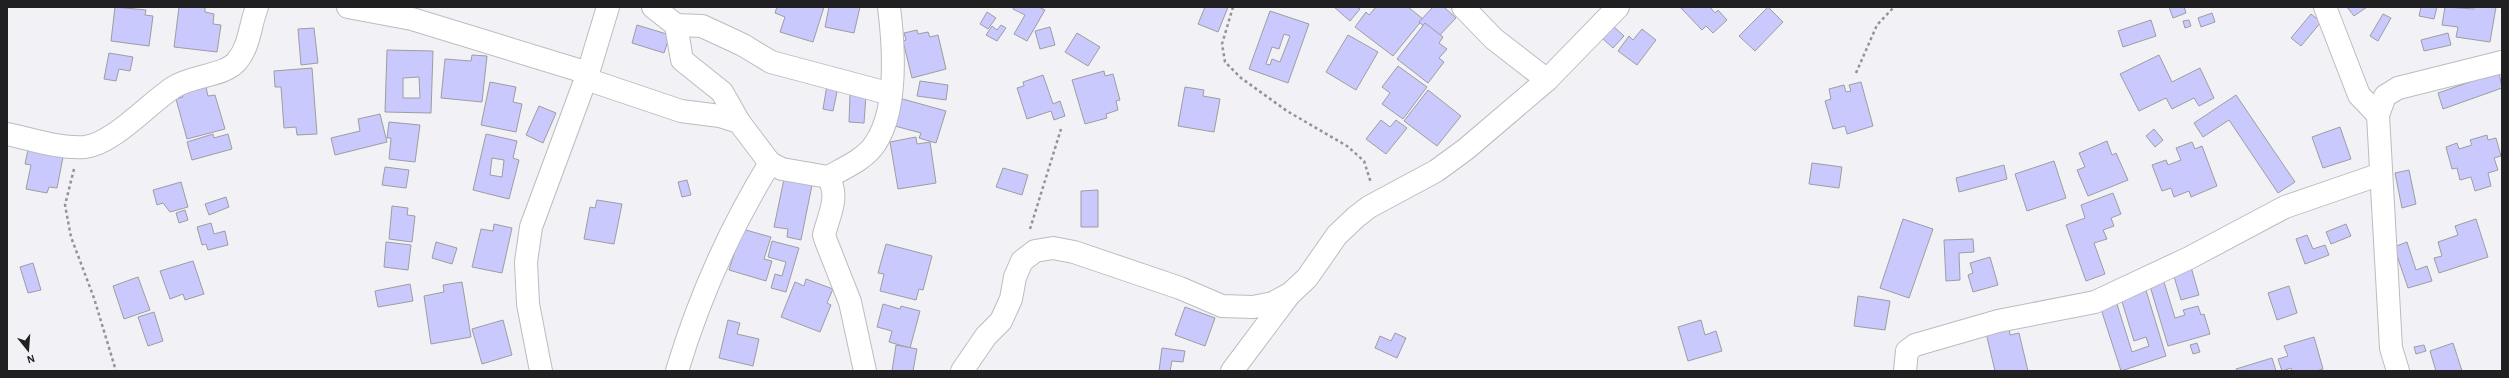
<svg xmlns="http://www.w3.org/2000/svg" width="2509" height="378" font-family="'Alegreya Sans',sans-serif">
  <rect width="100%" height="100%" fill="#f2f2f6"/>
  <g fill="#cac9fe" stroke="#9d9da1" fill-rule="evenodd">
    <path d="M115,7L146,10L145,15L153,16L149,46L111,41Z"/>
    <path d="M179,7H205V12L214,14L213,24L221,25L217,52L174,47Z"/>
    <path d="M777,7H824L813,42L780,32L785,17L775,13Z"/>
    <path d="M829,7H860L854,33L825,27Z"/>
    <path d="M1014,7H1039L1045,10L1027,41L1014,34L1025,15L1013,9Z"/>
    <path d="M1205,7H1228L1218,32L1198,24Z"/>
    <path d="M1334,7H1357L1360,9L1350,21Z"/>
    <path d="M1376,7H1408L1423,19L1393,56L1355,27L1366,12L1369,15Z"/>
    <path d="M1433,7H1444L1456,18L1437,38L1419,22Z"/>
    <path d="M1680,7H1710L1715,13L1718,10L1727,20L1713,33L1706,26L1702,30Z"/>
    <path d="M1768,7L1783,22L1755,51L1739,36Z"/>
    <path d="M2169,7H2184L2186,13L2173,18Z"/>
    <path d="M2347,7H2367L2354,16Z"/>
    <path d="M2421,7H2437L2434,19L2419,16Z"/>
    <path d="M2445,7L2474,9V7H2496L2490,42L2456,37L2458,27L2442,25Z"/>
    <path d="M1270,11L1309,24L1288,83L1249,69ZM1284,34L1290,36L1280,62L1272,59L1270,65L1266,64L1272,47L1279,49Z"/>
    <path d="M987,12L996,18L988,29L980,24Z"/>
    <path d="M2212,13L2215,22L2201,27L2198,18Z"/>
    <path d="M2311,14L2321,22L2301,46L2291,38Z"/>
    <path d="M2383,14L2391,18L2378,41L2370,36Z"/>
    <path d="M2151,20L2156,36L2123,47L2118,31Z"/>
    <path d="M2189,20L2191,26L2185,28L2183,21Z"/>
    <path d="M1425,23L1443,37L1439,43L1447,49L1439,58L1444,62L1428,83L1397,59Z"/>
    <path d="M637,25L670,35L664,53L632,43Z"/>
    <path d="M1001,25L1006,28L997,41L986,35L992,26L997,30Z"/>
    <path d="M1613,26L1624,36L1613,48L1602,38Z"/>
    <path d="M1050,27L1055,45L1040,49L1035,31Z"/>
    <path d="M314,28L318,63L301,65L298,29Z"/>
    <path d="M1642,29L1656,40L1637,65L1618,51L1629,36L1633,40Z"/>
    <path d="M917,30L918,34L928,32L930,37L938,35L946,69L912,78L903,41L906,40L904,33Z"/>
    <path d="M1077,33L1100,47L1088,66L1065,52Z"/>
    <path d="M2448,33L2451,45L2424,51L2421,40Z"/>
    <path d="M1348,35L1378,52L1356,90L1326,72Z"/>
    <path d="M387,50L433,51L431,113L385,112ZM419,77L420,98H403V78Z"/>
    <path d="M109,53L133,57L130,71L119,69L116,81L104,79Z"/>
    <path d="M472,55L487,56L482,102L441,98L445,59L471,61Z"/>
    <path d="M2159,55L2172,82L2200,68L2214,98L2199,106L2194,98L2172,109L2166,98L2139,111L2120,74Z"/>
    <path d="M1398,66L1427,87L1403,119L1382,104L1390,93L1382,87Z"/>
    <path d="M312,68L317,134L297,135L296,127L284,128L281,87H275L274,71Z"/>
    <path d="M1104,71L1105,76L1113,74L1120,100L1116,101L1118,110L1106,114L1107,118L1085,124L1072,80Z"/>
    <path d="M2499,72L2502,88L2443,109L2438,93Z"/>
    <path d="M1043,75L1053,104L1060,101L1065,116L1054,120L1051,111L1027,119L1017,88L1024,86L1023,82Z"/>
    <path d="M920,81L948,85L946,100L917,96Z"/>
    <path d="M490,82L516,87L513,102L522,104L516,132L481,125Z"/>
    <path d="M1861,82L1873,126L1847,134L1845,126L1833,129L1825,101L1831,99L1829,89L1844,85L1846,92L1851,91L1849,85Z"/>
    <path d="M205,83L208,96L215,95L225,129L187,139L176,99L183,97L181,90Z"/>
    <path d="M827,85L838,87L833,111L823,109Z"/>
    <path d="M1185,87L1204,90L1203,96L1220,99L1214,132L1178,126Z"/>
    <path d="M1428,90L1461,116L1437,146L1404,121Z"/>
    <path d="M850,94L866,95L864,123L849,122Z"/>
    <path d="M2236,95L2295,182L2278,193L2229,120L2203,137L2194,123Z"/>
    <path d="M899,98L946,111L936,143L919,138L921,133L891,125Z"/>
    <path d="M539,106L556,113L543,143L526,135Z"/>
    <path d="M380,114L387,142L335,155L331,138L360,131L358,119Z"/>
    <path d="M1381,120L1390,127L1396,120L1407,128L1386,154L1366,139Z"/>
    <path d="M389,122L420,125L415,162L389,159L391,138H387Z"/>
    <path d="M2340,127L2351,159L2323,168L2312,137Z"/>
    <path d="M2154,129L2163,140L2155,147L2146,136Z"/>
    <path d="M213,134L214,138L228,134L232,149L192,160L187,142Z"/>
    <path d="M486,134L517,141L513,158L519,160L509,199L473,190ZM492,158L504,160L502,177L490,175Z"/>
    <path d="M2487,135L2488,140L2496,138L2501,156L2494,158L2498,170L2488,173L2491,186L2475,191L2471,177L2460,180L2457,168L2452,169L2446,147L2457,143L2459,149L2472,145L2470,140Z"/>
    <path d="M916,137L917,144L930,142L936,183L898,189L890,142Z"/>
    <path d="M2107,141L2112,155L2116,153L2128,180L2088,196L2077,170L2085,167L2079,153Z"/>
    <path d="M2192,142L2195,149L2202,146L2217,186L2191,197L2189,191L2174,197L2171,188L2162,191L2152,165L2166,160L2168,165L2181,160L2176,148Z"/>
    <path d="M29,145L64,152L57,188L49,187L47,193L26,189L31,165L25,164Z"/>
    <path d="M2054,161L2066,198L2027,211L2015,174Z"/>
    <path d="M1812,163L1842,167L1839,188L1809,184Z"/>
    <path d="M2004,165L2007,179L1959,192L1956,178Z"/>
    <path d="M385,167L409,170L406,188L382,185Z"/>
    <path d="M1003,168L1028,175L1022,195L996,187Z"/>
    <path d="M2409,170L2416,204L2402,208L2395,173Z"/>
    <path d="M784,179L812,185L801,240L787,237L788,229L774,227Z"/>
    <path d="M687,180L691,195L682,197L678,182Z"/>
    <path d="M181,182L188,207L170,212L163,203L157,205L153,190Z"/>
    <path d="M1098,190V227H1081V191Z"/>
    <path d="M2113,193L2121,214L2111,218L2114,226L2103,230L2107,239L2094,243L2105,274L2086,281L2066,225L2085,218L2081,205Z"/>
    <path d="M226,197L229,207L209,215L205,204Z"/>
    <path d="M597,200L622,204L614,244L584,239L590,207L595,208Z"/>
    <path d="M392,206L408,208L407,215L415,216L412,242L389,239Z"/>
    <path d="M185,210L188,220L179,223L176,213Z"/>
    <path d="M1903,219L1933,229L1909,298L1880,288Z"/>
    <path d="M2476,219L2488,257L2439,273L2434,258L2442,256L2438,242L2458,235L2455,226Z"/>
    <path d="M211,223L214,234L225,231L228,245L208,250L206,244L202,245L197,227Z"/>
    <path d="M494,224L512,228L502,273L472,267L481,229L493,231Z"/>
    <path d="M2346,224L2351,236L2331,244L2326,232Z"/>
    <path d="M742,229L771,237L764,259L772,261L766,281L729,270Z"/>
    <path d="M2307,235L2313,249L2325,245L2329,255L2305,264L2296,239Z"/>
    <path d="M1973,239L1974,252L1959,253L1960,280L1946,281L1944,240Z"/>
    <path d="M772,241L799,248L786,292L771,288L775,274L782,276L786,262L768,257Z"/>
    <path d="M386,242L411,245L408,270L384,267Z"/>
    <path d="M436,242L457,248L452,264L432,258Z"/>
    <path d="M2407,242L2416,270L2427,266L2432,281L2408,288L2394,247Z"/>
    <path d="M886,244L932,256L923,290L919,289L916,300L880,291L884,274L878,273Z"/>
    <path d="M1990,257L1998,285L1973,292L1968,275L1973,273L1970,263Z"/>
    <path d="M193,261L204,294L185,300L183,294L170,299L160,271Z"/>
    <path d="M33,263L41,290L28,293L20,267Z"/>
    <path d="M2191,267L2199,295L2181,300L2173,273Z"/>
    <path d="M138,277L150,310L124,319L113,286Z"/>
    <path d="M806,279L833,289L827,303L831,305L820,332L781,317L795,282L804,286Z"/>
    <path d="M462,282L471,337L431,344L424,296L444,292L443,285Z"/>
    <path d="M2164,282L2175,318L2185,315L2183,310L2198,306L2201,315L2204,314L2210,334L2168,346L2150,286Z"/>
    <path d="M410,284L413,301L378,307L375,291Z"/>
    <path d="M2289,286L2297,313L2277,320L2268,293Z"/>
    <path d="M2145,287L2166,356L2121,371L2100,306L2116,301L2132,352L2149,346L2146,337L2134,341L2120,295Z"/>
    <path d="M1858,296L1890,301L1885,330L1854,326Z"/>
    <path d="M883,304L900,309L901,306L920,311L910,348L889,342L892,331L877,327Z"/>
    <path d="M1185,307L1215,318L1205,346L1175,335Z"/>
    <path d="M154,312L163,341L148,346L138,317Z"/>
    <path d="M503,320L512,355L482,364L472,329Z"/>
    <path d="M728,320L740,323L737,334L759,339L753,366L719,358Z"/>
    <path d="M1701,320L1705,335L1716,331L1722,351L1688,361L1678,327Z"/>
    <path d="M2009,327L2010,335L2019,333L2028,371H1995L1986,333Z"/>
    <path d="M1395,333L1406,338L1397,358L1375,348L1380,336L1391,341Z"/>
    <path d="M2314,337L2323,369L2316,371H2292L2291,368L2282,371L2278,359L2288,356L2284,346Z"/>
    <path d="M2197,343L2200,352L2193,354L2190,345Z"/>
    <path d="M2453,343L2462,371H2436L2430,351Z"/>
    <path d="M896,345L917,349L913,371H892Z"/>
    <path d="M2424,345L2426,351L2416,354L2414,347Z"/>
    <path d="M1162,348L1185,351L1183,362L1172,361L1170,371H1159Z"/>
    <path d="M2272,358L2276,371H2237L2236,369Z"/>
  </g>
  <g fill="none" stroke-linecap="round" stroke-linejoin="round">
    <g stroke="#bcbcc0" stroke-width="24">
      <g id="street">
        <path d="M348,7L412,19L588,73"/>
        <path d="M653,7L676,25L682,60L722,92L739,122"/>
        <path d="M1463,7L1494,39L1547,80"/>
        <path d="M2325,7L2359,95L2378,115"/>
        <path d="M676,25L702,26L743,45L771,62L891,94"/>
        <path d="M586,79L681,111L720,116L739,122L770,163L782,169L828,177C840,197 829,214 824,235L826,241L850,302L865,371"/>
        <path d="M7,134C31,139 60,149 85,147C113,144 149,103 174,87C193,75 225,76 237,61C250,46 250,24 257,7"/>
        <path d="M828,177C844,168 864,160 875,144C898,110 894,47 889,7"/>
        <path d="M541,371L528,304L526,262L531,227L588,73L608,7"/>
        <path d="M677,371C699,298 730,228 770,163"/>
        <path d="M962,371L986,336L1001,321L1011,299L1015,277L1022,261L1035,251L1053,248L1074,252L1180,288L1222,306L1253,307L1273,303L1291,293L1307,278L1337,235L1356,217L1369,207L1436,171L1466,149L1547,80L1618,7"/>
        <path d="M1232,371L1289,295"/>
        <path d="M1905,371L1907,351L1915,345L1998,321L2095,302L2189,258L2285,207L2381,174"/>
        <path d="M2398,371L2391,348L2378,115L2385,96L2398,88L2502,62"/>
      </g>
    </g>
    <g stroke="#949497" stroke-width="2.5" stroke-dasharray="3 3" stroke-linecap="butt">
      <path d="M1233,7L1222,44L1225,62L1241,78L1287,111L1347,146L1364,161L1371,183"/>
      <path d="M1856,73L1877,25L1894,7"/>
      <path d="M74,169L65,205L71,237L94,298L116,371"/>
      <path d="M1030,229L1061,129"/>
    </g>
    <use href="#street" stroke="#fff" stroke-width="22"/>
  </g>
  <rect width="2509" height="378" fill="none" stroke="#202022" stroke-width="16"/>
  <g transform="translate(28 350) rotate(163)" stroke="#f2f2f6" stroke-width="3" paint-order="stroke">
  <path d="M0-3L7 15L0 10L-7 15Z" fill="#202022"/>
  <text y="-6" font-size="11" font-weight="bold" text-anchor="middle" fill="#202022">N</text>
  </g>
</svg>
